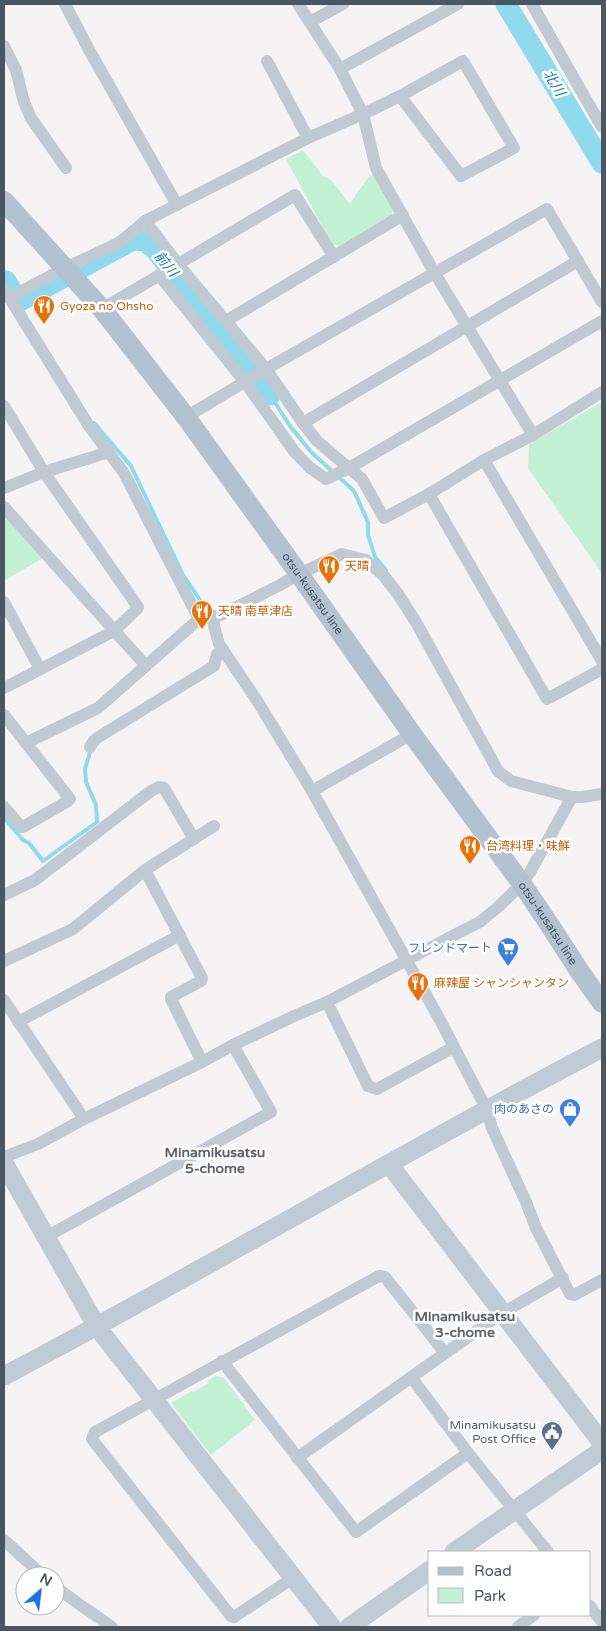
<svg xmlns="http://www.w3.org/2000/svg" width="606" height="1631" font-family="'Varela Round','Noto Sans JP',sans-serif">
  <rect width="100%" height="100%" fill="#f5f3f3"/>
  <g fill="#c3f1d5">
    <path d="M303,150L323,176L331,180L350,204L367,179L373,174L392,208V215L340,246L332,244L286,159Z"/>
    <path d="M602,402V573L528,468L529,444Z"/>
    <path d="M4,512L43,558L4,581Z"/>
    <path d="M216,1376L224,1378L255,1420L211,1455L172,1404L173,1402L192,1391L193,1392L209,1383L207,1381Z"/>
  </g>
  <g fill="none" stroke-linecap="round" stroke-linejoin="round">
    <g stroke="#90daee" stroke-width="4">
      <path d="M270,395L290,426L311,452L333,472"/>
      <path d="M94,423L131,466L183,575L206,609L207,616"/>
      <path d="M339,477L354,491L368,522V535L375,557L386,570"/>
      <path d="M4,818L23,840L29,843L43,861L97,822L96,805L86,782L85,769L91,749"/>
    </g>
    <g stroke="#90daee" stroke-width="21">
      <path d="M506,4L602,163"/>
      <path d="M6,281L18,302L133,240L144,241L154,248L270,395"/>
    </g>
    <g stroke="#c1cad2" stroke-width="12">
      <path d="M65,4L88,48L177,205"/>
      <path d="M298,4L340,69L363,114L376,168L434,272L533,435"/>
      <path d="M532,4L572,75L602,127"/>
      <path d="M310,22L343,4"/>
      <path d="M4,46L16,70L24,102L31,118L66,168"/>
      <path d="M267,61L308,138"/>
      <path d="M340,69L458,4"/>
      <path d="M145,221L178,264L266,369L303,423L317,441L362,479L384,518L429,494L484,460L533,435L602,392"/>
      <path d="M159,275L245,382L294,451L309,467L326,479L349,468L602,321"/>
      <path d="M4,289L89,426L124,473L199,619"/>
      <path d="M9,298L65,268L119,243L145,221L308,138L363,114L400,96L463,61L514,148L461,176L400,96"/>
      <path d="M102,309L295,195L334,257"/>
      <path d="M226,321L403,215"/>
      <path d="M4,406L44,472L138,607L137,609L114,631L4,688"/>
      <path d="M186,417L266,369L547,209L602,302"/>
      <path d="M303,423L578,261"/>
      <path d="M484,460L602,661"/>
      <path d="M4,488L44,472L109,452"/>
      <path d="M429,494L547,699L602,669"/>
      <path d="M4,507L146,666"/>
      <path d="M4,602L40,669"/>
      <path d="M214,616V626L219,644L258,702L312,791L440,1020L487,1110L492,1128L526,1202L536,1228L570,1294L574,1295L602,1280"/>
      <path d="M4,715L26,743L98,708L199,619L221,615L280,585L299,574L342,554L366,560L384,576L398,594L417,624L498,771L511,781L572,797H582L602,794"/>
      <path d="M90,747L93,742L97,738L214,666L217,654L223,649"/>
      <path d="M312,791L412,734"/>
      <path d="M4,807L21,827H23L68,801L70,799L26,743"/>
      <path d="M145,870L202,978L201,981L171,997V999L202,1062"/>
      <path d="M4,895L35,880L151,791L159,787L164,788L194,839"/>
      <path d="M4,961L73,929L145,870L214,826"/>
      <path d="M4,1000L84,1119"/>
      <path d="M327,1002L368,1086L377,1089L454,1047"/>
      <path d="M18,1022L180,935"/>
      <path d="M4,1157L38,1144L84,1119L202,1062L233,1045L294,1016L327,1002L462,931L480,922L498,907L522,884L530,872L572,797"/>
      <path d="M46,1237L271,1112L233,1045"/>
      <path d="M222,1361L356,1532L468,1453"/>
      <path d="M411,1377L468,1453L548,1552"/>
      <path d="M297,1458L502,1313L563,1278"/>
      <path d="M4,1540L43,1576"/>
      <path d="M293,1578L234,1617L231,1616L95,1443L92,1439L95,1432L379,1276L385,1277L445,1353"/>
      <path d="M55,1586C73,1601 93,1613 112,1627"/>
      <path d="M590,1606L602,1622"/>
      <path d="M518,1627L534,1615"/>
    </g>
    <g stroke="#c1cbd6" stroke-width="19">
      <path d="M4,1163L97,1327L332,1627"/>
      <path d="M389,1164L602,1443"/>
      <path d="M4,1376C205,1270 401,1153 602,1048"/>
      <path d="M454,1552L602,1450"/>
      <path d="M349,1627L430,1570"/>
    </g>
    <path stroke="#b3c2d1" stroke-width="20" id="s1" d="M4,201L102,309L186,417L299,574L412,734L522,884L549,924L580,972L602,1003"/>
  </g>
  <defs>
    <g id="restaurant-pin" transform="scale(1.125)"><path d="M0 17L-7.5 6A9.5 9.5 0 1 1 7.5 6Z" fill="#e8710a" stroke="#fff"/><path d="M-5-6h1v4h1v-4h1v4h1v-4h1v5L-1.5 .5V6h-2V.5L-5-1ZM5-6V6H3V1.5H1.5Q1.5-4 5-6Z" fill="#fff"/></g>
    <g id="supermarket-pin" transform="scale(1.125)"><path d="M0 17L-7.5 6A9.5 9.5 0 1 1 7.5 6Z" fill="#3f7fe0" stroke="#fff"/><path d="M-6-5.5h2.5l.6 2H6L4.5 2H-2.5L-4.4-4H-6ZM-1.5 3.2a1.3 1.3 0 1 0 .1 0ZM3 3.2a1.3 1.3 0 1 0 .1 0Z" fill="#fff"/></g>
    <g id="shop-pin" transform="scale(1.125)"><path d="M0 17L-7.5 6A9.5 9.5 0 1 1 7.5 6Z" fill="#3f7fe0" stroke="#fff"/><path d="M-5-2.5h2.3a2.7 3.5 0 0 1 5.4 0H5L5.5 6h-11ZM-1.5-2.5h3a1.5 2.3 0 0 0-3 0Z" fill="#fff"/></g>
    <g id="civic-pin" transform="scale(1.125)"><path d="M0 17L-7.5 6A9.5 9.5 0 1 1 7.5 6Z" fill="#5c6f8a" stroke="#fff"/><path d="M-.6-6.5H3V-4.5H.6V-3L4-1V1h2V6H-6V1h2V-1L-.6-3ZM-1.2 2.5V6h2.4V2.5Z" fill="#fff"/></g>
  </defs>
  <g fill-rule="evenodd">
    <use href="#restaurant-pin" x="44" y="306"/>
    <use href="#restaurant-pin" x="329" y="566"/>
    <use href="#restaurant-pin" x="202" y="611"/>
    <use href="#restaurant-pin" x="470" y="846"/>
    <use href="#supermarket-pin" x="508" y="948"/>
    <use href="#restaurant-pin" x="418" y="983"/>
    <use href="#shop-pin" x="570" y="1109"/>
    <use href="#civic-pin" x="552" y="1432"/>
  </g>
  <g text-anchor="middle" dominant-baseline="central" stroke-width="5" stroke-linejoin="round" paint-order="stroke">
    <g font-size="12" fill="#c56008" stroke="#fff" text-anchor="start">
      <text x="60" y="306">Gyoza no Ohsho</text>
      <text x="345" y="566">天晴</text>
      <text x="218" y="611">天晴 南草津店</text>
      <text x="486" y="846">台湾料理・味鮮</text>
      <text x="434" y="983">麻辣屋 シャンシャンタン</text>
    </g>
    <g font-size="12" fill="#4a5661" stroke="#fff">
      <text stroke="none"><textPath href="#s1" startOffset="500">otsu-kusatsu line</textPath></text>
      <text stroke="none"><textPath href="#s1" startOffset="905">otsu-kusatsu line</textPath></text>
    </g>
    <g font-size="12" fill="#366cbe" stroke="#fff" text-anchor="end">
      <text x="492" y="948">フレンドマート</text>
      <text x="554" y="1109">肉のあさの</text>
    </g>
    <g font-size="12" fill="#4e5e75" stroke="#fff" text-anchor="end">
      <text x="536" y="1425">Minamikusatsu<tspan x="536" dy="14">Post Office</tspan></text>
    </g>
    <g font-size="14" font-style="italic" fill="#0c7c9b" stroke="#fff">
      <text transform="translate(554 83) rotate(59)">北川</text>
      <text transform="translate(166 264) rotate(51)">前川</text>
    </g>
    <g font-size="14" font-weight="bold" fill="#5f6368" stroke="#fff">
      <text x="215" y="1152">Minamikusatsu<tspan x="215" dy="16">5-chome</tspan></text>
      <text x="465" y="1316">Minamikusatsu<tspan x="465" dy="16">3-chome</tspan></text>
    </g>
  </g>
  <rect width="606" height="1631" fill="none" stroke="#4a5661" stroke-width="10"/>
  <rect x="428" y="1551" width="162" height="65" fill="#ffffff" stroke="#b7bbc0"/>
  <rect x="438" y="1567" width="25" height="8" fill="#b3c2d1" stroke="#b7bbc0"/>
  <text x="474" y="1576" font-size="15" fill="#4a5661">Road</text>
  <rect x="438" y="1588" width="25" height="15" fill="#c3f1d5" stroke="#b7bbc0"/>
  <text x="474" y="1601" font-size="15" fill="#4a5661">Park</text>
  <g transform="translate(40 1591) rotate(28)"><circle r="24" fill="#ffffff" stroke="#b7bbc0"/>
  <path d="M0-4L9 19L0 12L-9 19Z" fill="#1a73e8"/>
  <text y="-8" font-size="14" font-weight="bold" text-anchor="middle" fill="#4a5661">N</text>
  </g>
</svg>
